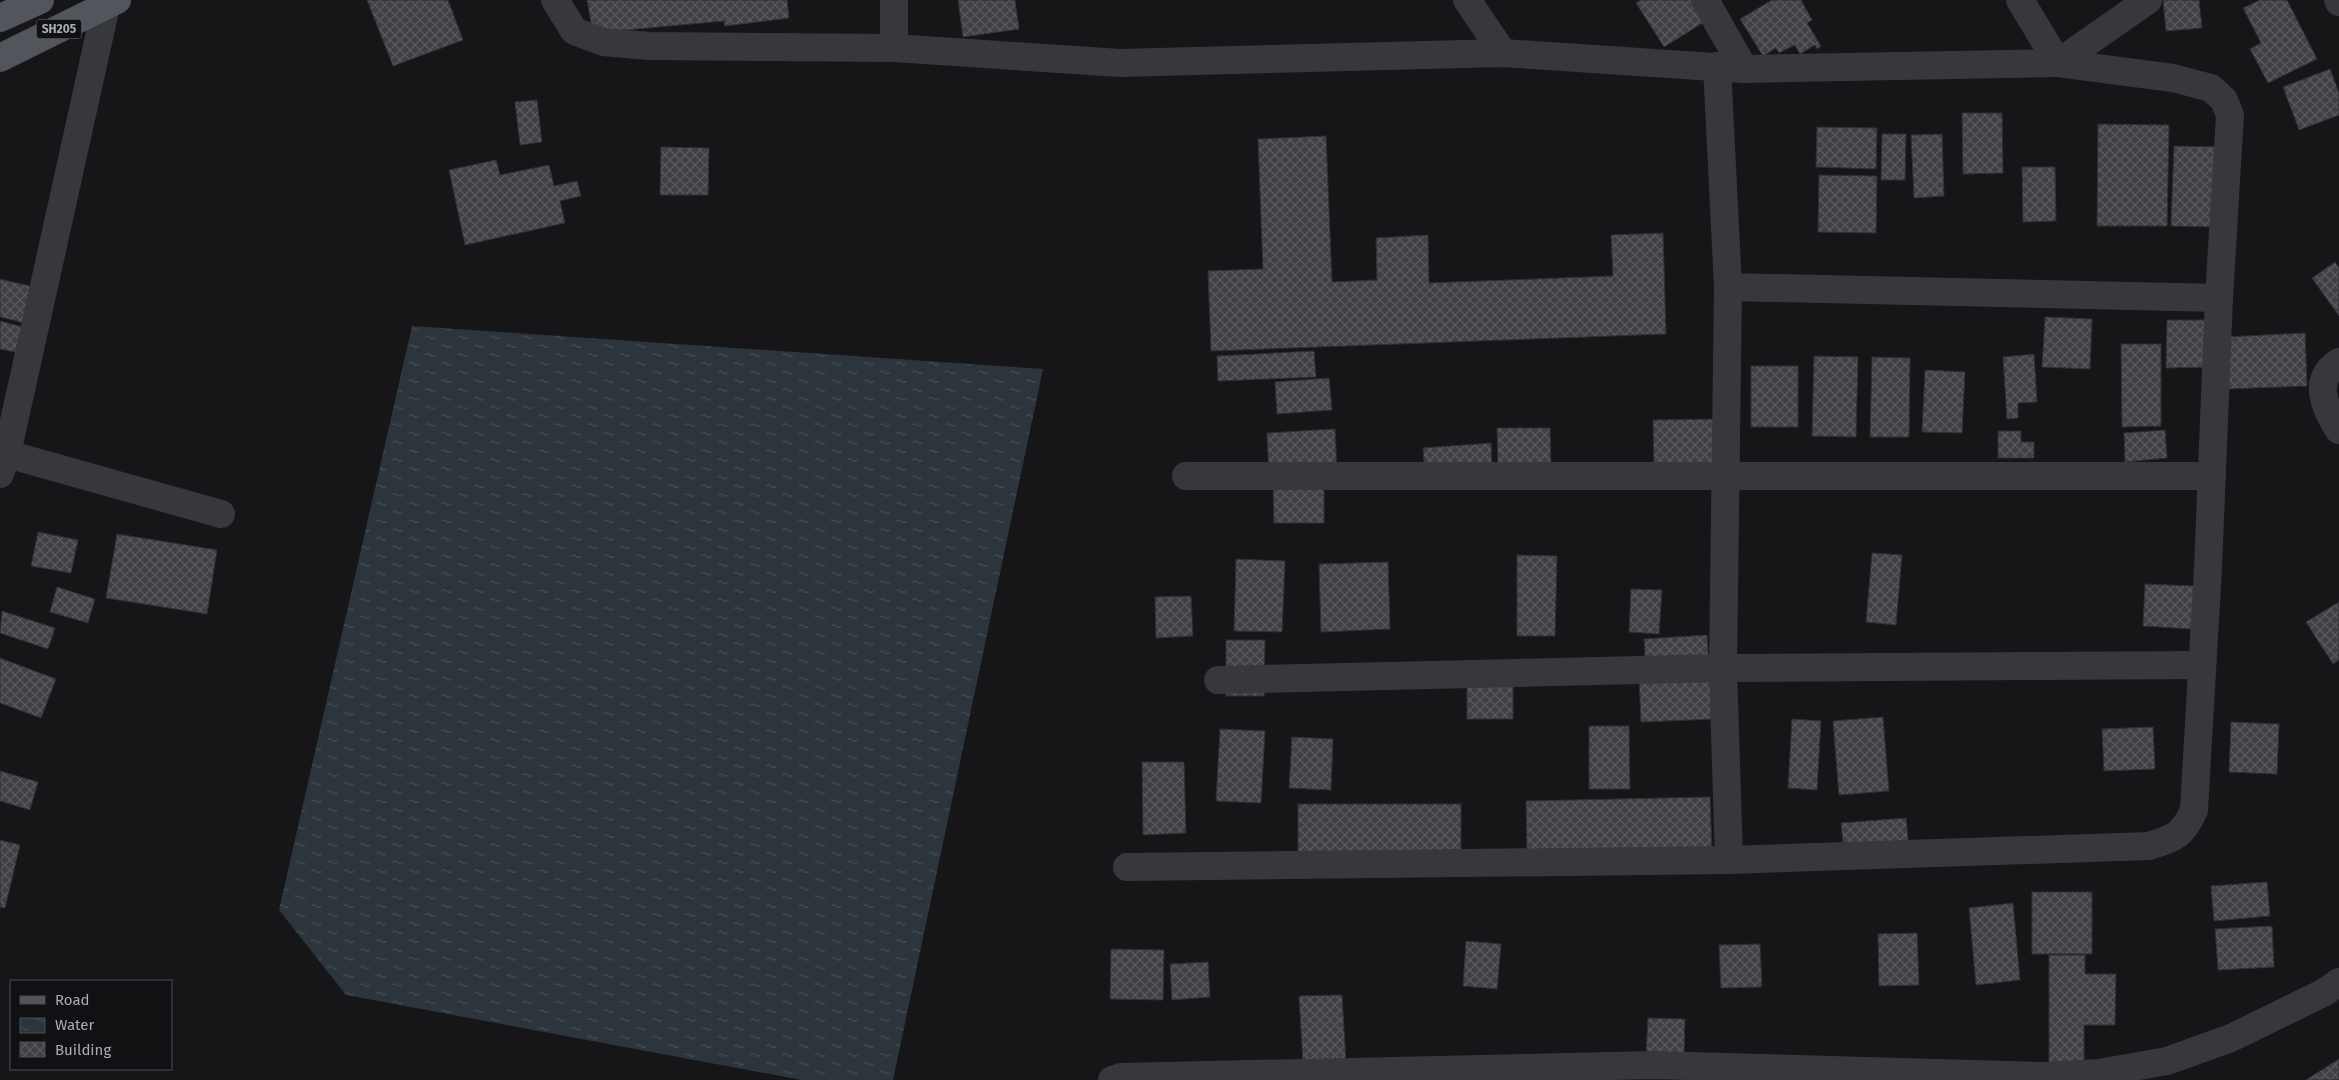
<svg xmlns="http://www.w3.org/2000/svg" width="2339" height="1080" font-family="'Fira Sans',sans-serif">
  <defs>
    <pattern id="water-ripples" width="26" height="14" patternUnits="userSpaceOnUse" patternTransform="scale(1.25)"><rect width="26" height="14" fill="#2c353c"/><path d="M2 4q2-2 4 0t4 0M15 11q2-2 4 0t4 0" fill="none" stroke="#485056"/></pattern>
    <pattern id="building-cross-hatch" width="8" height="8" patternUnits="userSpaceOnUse" patternTransform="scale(1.25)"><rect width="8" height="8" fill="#404145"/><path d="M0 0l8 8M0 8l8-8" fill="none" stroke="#595a5e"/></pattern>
  </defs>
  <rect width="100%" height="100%" fill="#161618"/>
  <path fill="url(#water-ripples)" d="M412,326L1043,369L893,1080H802L346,995L279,910Z"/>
  <g fill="url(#building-cross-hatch)" stroke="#303034">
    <path d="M367,0H448L463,40L393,66Z"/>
    <path d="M587,0H787L789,18L725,26L724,21L593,33Z"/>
    <path d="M958,0H1015L1019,29L963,37Z"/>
    <path d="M1641,0H1697L1709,19L1664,47L1636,3Z"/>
    <path d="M1772,0H1801L1812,20L1807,23L1821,46L1817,49L1815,45L1800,54L1795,45L1779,53L1776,48L1763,56L1740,19Z"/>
    <path d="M2163,0H2199L2202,28L2166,31Z"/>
    <path d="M2260,0H2287L2317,59L2268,83L2250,49L2261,43L2243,8Z"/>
    <path d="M2330,69L2339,93V115L2299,130L2283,87Z"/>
    <path d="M537,100L542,142L520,145L515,102Z"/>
    <path d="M1962,113H2002L2003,173L1963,174Z"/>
    <path d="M2098,124L2169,125L2167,226H2097Z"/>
    <path d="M1817,127L1877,128L1876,169L1816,167Z"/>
    <path d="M1882,134H1906L1905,180H1881Z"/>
    <path d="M1942,134L1944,196L1914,198L1911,135Z"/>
    <path d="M1326,136L1332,282L1377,280L1376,238L1428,235L1429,283L1613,276L1611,235L1663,233L1666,334L1211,351L1208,271L1263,269L1258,139Z"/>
    <path d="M2174,146L2221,147L2218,227L2171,226Z"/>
    <path d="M661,147L709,148L708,195H660Z"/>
    <path d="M496,160L500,175L549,165L554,186L577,181L581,196L560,201L565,223L465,245L449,170Z"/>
    <path d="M2022,167H2055L2056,221L2023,222Z"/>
    <path d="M1819,175L1877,176L1876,233L1818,232Z"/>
    <path d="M2335,262L2339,268V316L2312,278Z"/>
    <path d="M0,279L38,288L29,324L0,317Z"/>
    <path d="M2045,317L2092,319L2090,369L2042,367Z"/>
    <path d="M2167,320H2209V367L2166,368Z"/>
    <path d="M0,321L27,328L21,353L0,349Z"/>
    <path d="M2305,333L2307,386L2228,389L2226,337Z"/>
    <path d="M2121,344H2161V426L2122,427Z"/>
    <path d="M1314,351L1316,377L1218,381L1217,356Z"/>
    <path d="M2034,354L2037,402L2018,403V418L2007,419L2003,357Z"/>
    <path d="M1814,356L1858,357L1856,437L1812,436Z"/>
    <path d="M1872,357L1910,358L1909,437H1870Z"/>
    <rect x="1751" y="366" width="47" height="61"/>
    <path d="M1925,370L1965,372L1962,433L1922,432Z"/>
    <path d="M1329,378L1332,410L1277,414L1275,382Z"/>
    <path d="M1720,419L1721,465L1654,466L1653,420Z"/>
    <path d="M1497,428H1550L1551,466L1498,467Z"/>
    <path d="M1335,429L1337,471L1269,476L1267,433Z"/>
    <path d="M2165,430L2167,458L2125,462L2124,433Z"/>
    <path d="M1998,431H2021V442H2034V458H1998Z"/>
    <path d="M1491,443L1492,467L1425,473L1423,448Z"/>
    <path d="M1273,487H1324V523H1274Z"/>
    <path d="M38,532L78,540L71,573L31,566Z"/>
    <path d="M117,534L217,550L207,614L106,598Z"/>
    <path d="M1872,553L1902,555L1896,625L1866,622Z"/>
    <path d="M1517,555L1557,556L1555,636H1517Z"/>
    <path d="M1236,559L1285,561L1282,632L1234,631Z"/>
    <path d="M1388,562L1390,629L1321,632L1319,564Z"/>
    <path d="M2145,584L2194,586L2192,629L2143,626Z"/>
    <path d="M57,587L95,599L88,623L50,612Z"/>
    <path d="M1631,589L1662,590L1659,634L1629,632Z"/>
    <path d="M1191,596L1193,636L1156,638L1155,597Z"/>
    <path d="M2339,602V660L2333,664L2306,622Z"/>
    <path d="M2,611L55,628L48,649L0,633Z"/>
    <path d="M1707,635L1709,670L1646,673L1644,639Z"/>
    <path d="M1226,640H1265L1264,696H1226Z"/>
    <path d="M0,658L56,679L41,718L0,703Z"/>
    <path d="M1711,673L1713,719L1641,722L1639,677Z"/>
    <rect x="1467" y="675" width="46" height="44"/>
    <path d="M1883,717L1889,791L1839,795L1833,721Z"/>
    <path d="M1792,719L1821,721L1817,790L1788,788Z"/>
    <path d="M2231,722L2279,724L2277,774L2229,772Z"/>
    <path d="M1589,726H1629L1630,789H1589Z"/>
    <path d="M2153,727L2155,769L2104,771L2102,729Z"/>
    <path d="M1220,729L1265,731L1261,803L1216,801Z"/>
    <path d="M1292,737L1333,739L1331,790L1289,788Z"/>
    <path d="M1142,762H1184L1186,833L1143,835Z"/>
    <path d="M0,771L38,782L30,810L0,801Z"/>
    <path d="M1710,797L1712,853L1527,856L1526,801Z"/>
    <rect x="1298" y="804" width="163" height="50"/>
    <path d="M1906,818L1909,849L1844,854L1841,823Z"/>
    <path d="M0,840L20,845L5,908L0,907Z"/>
    <path d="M2267,882L2270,916L2214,921L2211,886Z"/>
    <rect x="2032" y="892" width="60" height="62"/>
    <path d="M2013,903L2020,980L1976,985L1969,908Z"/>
    <path d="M2272,926L2274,967L2218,970L2215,929Z"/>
    <path d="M1917,933L1919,985L1879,986L1878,934Z"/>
    <path d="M1466,941L1501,944L1497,989L1463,986Z"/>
    <path d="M1760,944L1762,987L1721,988L1719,945Z"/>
    <path d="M1111,949L1164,950L1163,1000L1110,999Z"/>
    <path d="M2049,955H2085V974H2116L2115,1025H2084V1065H2049Z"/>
    <path d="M1208,962L1210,997L1172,1000L1170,964Z"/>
    <path d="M1342,995L1346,1062L1303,1064L1299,996Z"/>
    <path d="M1648,1018L1685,1019L1684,1057L1646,1055Z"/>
    <path d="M2339,1059V1080H2306Z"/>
  </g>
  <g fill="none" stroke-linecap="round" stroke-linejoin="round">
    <g stroke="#37383d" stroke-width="28">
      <path d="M555,0L574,31L603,42L649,46L894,48L1120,63L1503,53L1744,69L2058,63L2148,0"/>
      <path d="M894,0V48"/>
      <path d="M1467,0L1503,53"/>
      <path d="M1705,0L1744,69"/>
      <path d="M2338,0L2339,2"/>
      <path d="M1717,66L1728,287L1723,668L1729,860"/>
      <path d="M1728,287L2219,298"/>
      <path d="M2339,362C2311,379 2325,409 2339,430"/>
      <path d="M0,452L221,514"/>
      <path d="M0,474L7,453L106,6"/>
      <path d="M1186,476H2212"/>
      <path d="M1218,680L1723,668L2202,665"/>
      <path d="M1127,867L1729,860L2149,846C2175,838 2183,835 2194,810L2208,568L2219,298L2230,115L2224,100L2211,88L2173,78L2058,63L2020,0"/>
      <path d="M1112,1080L1121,1077L1654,1065L2042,1076L2099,1073L2167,1061L2231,1038L2325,992L2339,982"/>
    </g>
    <g stroke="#53555c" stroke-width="28">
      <path d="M0,18L40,0"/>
      <path d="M0,58L117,0"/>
    </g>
  </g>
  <g text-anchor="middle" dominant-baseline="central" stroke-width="4" stroke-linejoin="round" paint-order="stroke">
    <rect fill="#111113" stroke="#7b7e86" stroke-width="1" x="36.5" y="19.5" width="45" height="19" rx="4"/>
    <g font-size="12" font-weight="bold" fill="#a8adb8">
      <text x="59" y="29">SH205</text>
    </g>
  </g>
  <rect x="10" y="980" width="162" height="90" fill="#111113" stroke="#4d4f55"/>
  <rect x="20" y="996" width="25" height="8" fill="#53555c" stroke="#4d4f55"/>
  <text x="55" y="1005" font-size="15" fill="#a8adb8">Road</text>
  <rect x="20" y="1018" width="25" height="15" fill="url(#water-ripples)" stroke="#4d4f55"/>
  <text x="55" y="1030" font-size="15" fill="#a8adb8">Water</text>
  <rect x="20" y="1042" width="25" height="15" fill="url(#building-cross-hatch)" stroke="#4d4f55"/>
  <text x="55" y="1055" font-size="15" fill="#a8adb8">Building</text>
</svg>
